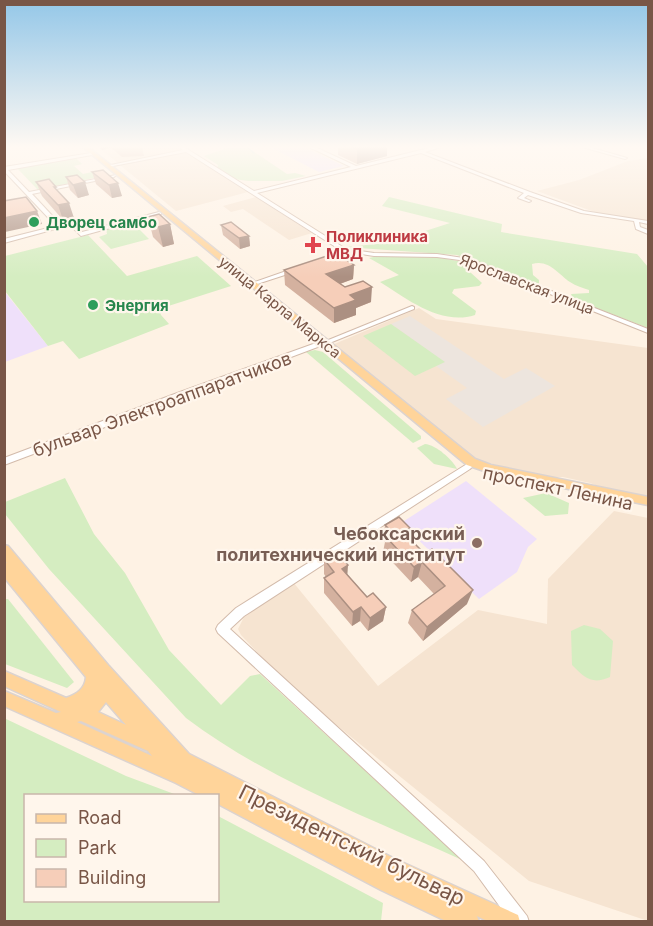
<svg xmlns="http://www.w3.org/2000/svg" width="653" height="926" font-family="Inter,sans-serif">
  <rect width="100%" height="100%" fill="#fef2e4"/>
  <g fill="#f6e4d1">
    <path d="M98,147H178L183,151L118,163Z"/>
    <path d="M185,152L248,192L176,211L120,165Z"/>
    <path d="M648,158V222L597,213L537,191L579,180L628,161Z"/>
    <path d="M256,197L312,233L289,240L243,209L231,212L223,206Z"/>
    <path d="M419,308L436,319L648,348V497L606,489L590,483L563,477H545L477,460L332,345Z"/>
    <path d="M614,511L648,518V921L529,881L292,689L241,635L238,629L244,617L293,582L378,686L478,610L547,624L548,579Z"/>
  </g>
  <path fill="#ede5de" d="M410,316L504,379L526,368L555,386L483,427L446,399L467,388L436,366L444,362L391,324Z"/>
  <g fill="#efe0fa">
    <path d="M270,147H304L344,166L319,172Z"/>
    <path d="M4,291L48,346L5,362H4Z"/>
    <path d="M466,481L537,539L528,547L517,572L479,599L401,523Z"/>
  </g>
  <g fill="#d5edc1">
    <path d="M230,147H251L250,149L287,174L295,173L306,176L282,181H248L234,179L217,169L218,165L204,156Z"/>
    <path d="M76,158L82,164L74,166L83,174L92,172L98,177L38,190L17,168Z"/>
    <path d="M389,197L502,224L501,232L637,254L648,267V328L573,299L571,294L589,293V290C583,288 576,286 570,282C558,274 549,259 532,264L533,275L539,280V284H534L457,255L345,247L388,243L450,223L382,206Z"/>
    <path d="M132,222L149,239L111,249L99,237L107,234L106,229Z"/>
    <path d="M88,235L127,276L197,256L231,286L159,309L161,315L169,324L79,359L63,341L48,346L5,291V256Z"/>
    <path d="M383,255H423L458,261L482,283L479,286L454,289L452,293L476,311L475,315C441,326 407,299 380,282L399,275L369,258Z"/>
    <path d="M391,324L445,362L415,376L363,336Z"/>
    <path d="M315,350L323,352L421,436V439L413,443L306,352Z"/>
    <path d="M425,444C436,445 452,459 457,469L434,464L417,448Z"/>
    <path d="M65,478L94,534L125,573L169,650L221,705L250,676L260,674L462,860C369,818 268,780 186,718L49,569L5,514V502Z"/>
    <path d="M546,493L569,503L568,514L545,516L523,498Z"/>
    <path d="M4,599H8L74,682L67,688L5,664Z"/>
    <path d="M584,625L600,629L613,641L610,677C592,685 585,678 572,665L571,631Z"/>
    <path d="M4,718L126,776L177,795L26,796V900H218V816L383,903L381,921H5Z"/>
  </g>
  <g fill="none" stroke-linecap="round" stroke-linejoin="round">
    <path stroke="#9cd5dc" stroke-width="1.5" d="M247,147L254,153"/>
    <g stroke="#d3bbab" stroke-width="2">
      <g id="minor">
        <path d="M179,147H184L254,191L351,167L309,147H315L356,166L433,147H441L425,152L530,192L584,211L648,221V224L639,222L640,227L648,230V234L636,229L634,221L581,213L528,195L524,198L531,201L529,202L518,198L524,193L421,153L257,193L346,249L374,253L437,254L470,259L648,329V333L467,261L437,257L374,256L342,251L186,152L108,167L106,166L183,150Z"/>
        <path d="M582,147H589L627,158L625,159Z"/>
        <path d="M91,153L92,155L8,170L29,192L116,175L114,177L32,194L60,224L73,222L82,232L159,212L161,213V214L81,236L70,225L4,243V239L56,226L4,171V167Z"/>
        <path d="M295,268L298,270L297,271L254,285L249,284Z"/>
        <path d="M412,306L414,307V309L327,344H323L321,343Z"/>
        <path d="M316,343H319L323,345L4,465V458L180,392Z"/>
        <path d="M467,464L470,465L472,467L470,469L244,616L230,629L484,861L527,916L529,922H511L474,871L218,633L216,629L218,625L236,608Z"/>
      </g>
    </g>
    <g stroke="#dcd3cf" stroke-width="3">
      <g id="major">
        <path d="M83,147H88L475,459L491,465L648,497V505L490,473L467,465Z"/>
        <path d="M4,545L8,546L108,665L189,754L395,859L518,915L520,922H489L477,916L479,922H448L381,890L218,804V796H201L176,783L4,706V691L56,713L61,712L4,686V671L66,698C77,694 85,689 86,677L4,577V562L7,563L4,560ZM106,702L126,725L98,712ZM81,721L148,751L152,756L77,722Z"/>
      </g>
    </g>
    <use href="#minor" fill="#fff" fill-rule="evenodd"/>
    <use href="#major" fill="#ffd49a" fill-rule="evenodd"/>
  </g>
  <g fill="#d4b19f">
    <path d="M110,147H142L144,156L122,157Z"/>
    <path d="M338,147H387V156L357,164L338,155Z"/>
    <path d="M103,170L122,196L112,198L96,184L92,172Z"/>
    <path d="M66,177L89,195L78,198L70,190Z"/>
    <path d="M36,182L74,218L63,220L42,196Z"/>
    <path d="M148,217L170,224L174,244L163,247L153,237Z"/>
    <path d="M221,225L249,236L250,246L240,249L223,235Z"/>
    <path d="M354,265L353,279L340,284L371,302L356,308V315L334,323L285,285L284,270Z"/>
    <path d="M385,525L408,536L467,604L423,641L408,623L412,610L434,594L418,577L411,582L383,552L385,542L383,540Z"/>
    <path d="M324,559L348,575L367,597L386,607L383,621L368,631L360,621L352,626L324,593V578L326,577L324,574Z"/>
  </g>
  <g fill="#ac9082">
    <path d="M101,147H110V148L102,150Z"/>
    <path d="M366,147H387V156L357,164V149Z"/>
    <path d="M85,182L89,195L78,198L73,185Z"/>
    <path d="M118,183L122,196L112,198L109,185Z"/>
    <path d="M69,203L74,218L63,220L58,205Z"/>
    <path d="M37,211L42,224L5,232L4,218Z"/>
    <path d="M170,224L174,244L163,247L158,227Z"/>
    <path d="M249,236L250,246L240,249L239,238Z"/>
    <path d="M354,265L353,279L326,289V274Z"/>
    <path d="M372,287L371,302L356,308V315L334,323V308L350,295Z"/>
    <path d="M410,528L407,543L403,532Z"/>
    <path d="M422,562L418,577L411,582L414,567Z"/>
    <path d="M348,565L347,580L342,569Z"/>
    <path d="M473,590L467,604L423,641L427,627Z"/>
    <path d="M361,607L360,621L352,626L353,612Z"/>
    <path d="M386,607L383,621L368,631L370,618Z"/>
  </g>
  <g fill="#f6ceb9" stroke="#ac9082" stroke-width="1.5">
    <path d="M352,147H366L357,149Z"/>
    <path d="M103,170L118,183L109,185L92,172Z"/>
    <path d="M77,175L85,182L73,185L66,177Z"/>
    <path d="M49,179L56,187H54L69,203L58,205L36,182Z"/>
    <path d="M26,197L37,211L4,218V201Z"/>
    <path d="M159,214L170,224L158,227L148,217Z"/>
    <path d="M231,222L249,236L239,238L221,225Z"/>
    <path d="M336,253L354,265L326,274L345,287L363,281L372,287L350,295L356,300L334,308L284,270Z"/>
    <path d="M399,517L410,528L403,532L425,554L432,549L473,590L427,627L412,610L445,586L422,562L414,567L386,537L393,533L385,525Z"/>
    <path d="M336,551L348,565L342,569L367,597L373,593L386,607L370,618L361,607L353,612L324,578L334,572L324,559Z"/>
  </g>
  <linearGradient id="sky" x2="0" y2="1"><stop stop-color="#94c7e8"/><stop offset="0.53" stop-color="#fff9f3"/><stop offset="1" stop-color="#fff9f3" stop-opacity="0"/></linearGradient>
  <rect width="653" height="277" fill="url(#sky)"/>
  <g fill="#2e9e5b" stroke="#fff6ec" stroke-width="2">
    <circle cx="34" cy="222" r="6"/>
    <circle cx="93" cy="305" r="6"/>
  </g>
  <path fill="#e0444e" stroke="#fff6ec" stroke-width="2" d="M310 236h6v6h6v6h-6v6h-6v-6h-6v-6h6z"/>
  <circle fill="#8d6e63" stroke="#fff6ec" stroke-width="2" cx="477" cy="543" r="6"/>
  <g text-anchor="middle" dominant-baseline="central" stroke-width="4.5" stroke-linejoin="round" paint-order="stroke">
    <g font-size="15" font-weight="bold" fill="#27864d" stroke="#fff6ec" text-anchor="start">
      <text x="46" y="222">Дворец самбо</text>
      <text x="105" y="305">Энергия</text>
    </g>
    <g font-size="15" font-weight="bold" fill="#be3a42" stroke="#fff6ec" text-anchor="start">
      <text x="326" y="236">Поликлиника<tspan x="326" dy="17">МВД</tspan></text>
    </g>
    <g font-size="15" fill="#795647" stroke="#fff6ec">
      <text transform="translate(527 284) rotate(21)">Ярославская улица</text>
      <text transform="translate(280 307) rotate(39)">улица Карла Маркса</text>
    </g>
    <g font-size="18" fill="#795647" stroke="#fff6ec">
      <text transform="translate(162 404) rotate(-20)">бульвар Электроаппаратчиков</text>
      <text transform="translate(558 488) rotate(12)">проспект Ленина</text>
    </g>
    <g font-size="18" font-weight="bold" fill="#785e54" stroke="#fff6ec" text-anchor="end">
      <text x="465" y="533">Чебоксарский<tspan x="465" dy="21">политехнический институт</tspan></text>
    </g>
    <g font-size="21" fill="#795647" stroke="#fff6ec">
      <text transform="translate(352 845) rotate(26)">Президентский бульвар</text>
    </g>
  </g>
  <rect width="653" height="926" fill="none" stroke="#795647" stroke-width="12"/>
  <rect x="24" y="794" width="195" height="108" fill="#fff6ec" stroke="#c9b6aa" stroke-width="1.5"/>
  <rect x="36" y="814" width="30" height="9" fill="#ffd49a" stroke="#c9b6aa" stroke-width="1.5"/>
  <text x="78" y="824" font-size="18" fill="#795647">Road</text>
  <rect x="36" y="839" width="30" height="18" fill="#d5edc1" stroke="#c9b6aa" stroke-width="1.5"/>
  <text x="78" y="854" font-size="18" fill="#795647">Park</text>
  <rect x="36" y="869" width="30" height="18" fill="#f6ceb9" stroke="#c9b6aa" stroke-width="1.5"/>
  <text x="78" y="884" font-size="18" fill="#795647">Building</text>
</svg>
